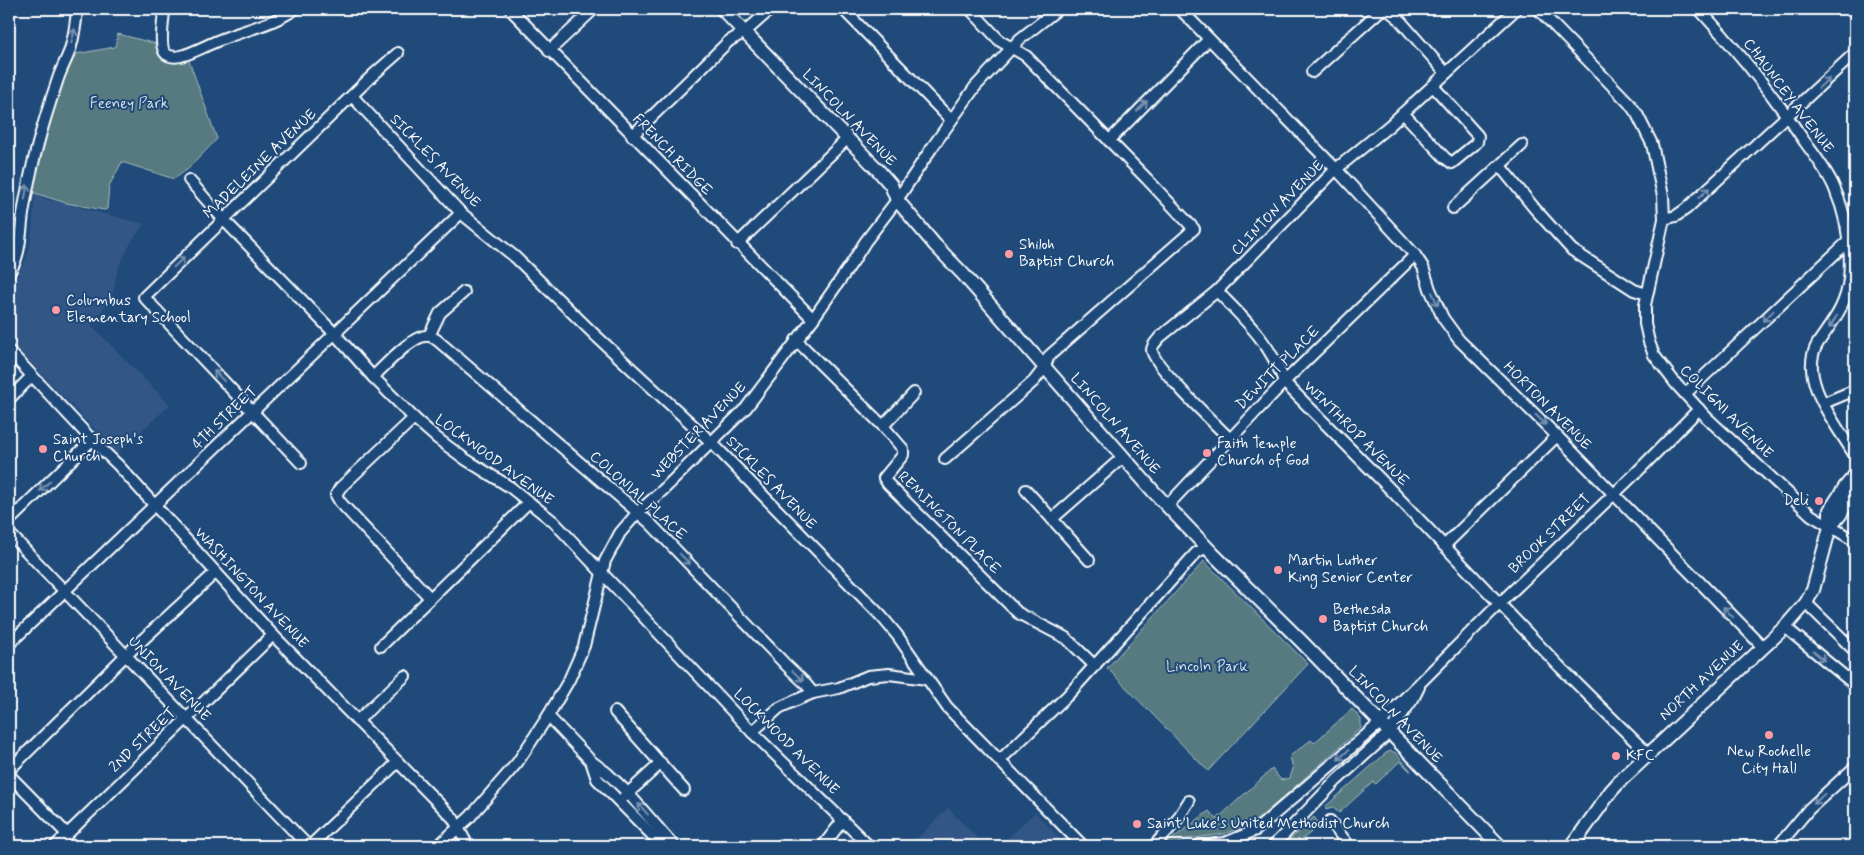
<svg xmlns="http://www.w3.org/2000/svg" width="1864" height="855" font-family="Mynerve,sans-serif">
  <rect width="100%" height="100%" fill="#1f4a7a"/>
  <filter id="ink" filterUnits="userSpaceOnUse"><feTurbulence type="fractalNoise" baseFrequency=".02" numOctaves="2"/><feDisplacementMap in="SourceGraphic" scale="10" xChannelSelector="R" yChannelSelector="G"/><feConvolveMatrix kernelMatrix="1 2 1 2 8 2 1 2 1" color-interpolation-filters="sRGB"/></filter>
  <g filter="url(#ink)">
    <g fill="#305686">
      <path d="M35,196L144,224L132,241L118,268L113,293L92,326L170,405L117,453L9,340V288L14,282L26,259L31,238Z"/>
      <path d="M948,808L985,846H910Z"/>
      <path d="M1035,812L1067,846H999Z"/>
    </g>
    <g fill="#577a7f" stroke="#abbcbf">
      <path d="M118,34L157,44L161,55L188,58L217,139L188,169L174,179L122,162L109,186L107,209L104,210L66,203L31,192C43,146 53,96 76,54L115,47Z"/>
      <path d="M1204,561L1308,664L1208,771L1107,668Z"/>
      <path d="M1352,709L1361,719V728L1260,818L1243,827L1224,834L1186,839L1174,846H1163L1209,811L1217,819L1272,769L1281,780L1290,778L1293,769L1290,756L1311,740L1314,743Z"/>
      <path d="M1391,751L1396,753L1411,771H1410L1400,761L1376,784L1373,782L1339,813L1332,807L1326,809L1325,807L1386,753Z"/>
      <path d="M1314,817L1320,825L1294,846H1283Z"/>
    </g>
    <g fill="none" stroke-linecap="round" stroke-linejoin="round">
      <g stroke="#fff" stroke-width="14">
        <g id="minor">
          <path d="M164,9C164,19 158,47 166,54C170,57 176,57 181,56C193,53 205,46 217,41C243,30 272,25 295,9"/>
          <path d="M843,9L951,120"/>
          <path d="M1180,9L1336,169L1415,255L1423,267L1430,289L1443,318L1459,340L1557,436L1762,646"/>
          <path d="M1387,9L1397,17L1446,73"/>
          <path d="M1538,9L1629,103L1637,114L1652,144L1663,196L1664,219L1645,305V324L1649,342L1654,355L1676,384L1706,417L1790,495L1811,515L1855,541"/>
          <path d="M1699,9C1738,51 1773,94 1805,142C1815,156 1827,171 1834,187C1846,215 1852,248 1849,279C1846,307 1832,322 1818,343C1796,378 1838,426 1855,456"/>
          <path d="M511,10L813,319"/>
          <path d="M549,51L594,9"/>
          <path d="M1312,72L1382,9"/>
          <path d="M352,96L461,213L515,257L595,335L711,442L882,617L897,635L947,707L1083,846"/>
          <path d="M1403,113L1445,158L1452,163L1474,145L1477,142L1478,136L1433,86"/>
          <path d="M632,136L729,41L745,32L771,9"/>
          <path d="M1109,141L1209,39"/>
          <path d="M1500,166L1535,209L1572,250L1634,290L1647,294"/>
          <path d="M189,180L223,219L334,333L373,377L414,418L438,439L465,459L510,487L554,522L752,732L869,846"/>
          <path d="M1453,208L1522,145"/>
          <path d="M1664,219L1676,216L1686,209L1855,53"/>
          <path d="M737,244L847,139"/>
          <path d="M9,273C21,255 20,235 23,214C30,169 42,125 57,82C60,71 66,61 70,50C74,36 76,23 77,9"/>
          <path d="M1217,291C1245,320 1271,343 1284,382L1391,490L1559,666L1648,754"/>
          <path d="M429,336L440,313L464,292"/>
          <path d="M796,340L883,426L903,449V455L884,478L888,484L1018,613L1066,638L1095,666"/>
          <path d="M9,351L92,440L118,465L273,635L453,818L468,846"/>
          <path d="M373,377C384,367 414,332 430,336C433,337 435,339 437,340L650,523L786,665L805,683L813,693"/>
          <path d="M1685,394L1855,235"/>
          <path d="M9,399L32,376"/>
          <path d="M1824,403L1855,390"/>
          <path d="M414,418L340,488L336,495L340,502L430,598"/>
          <path d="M883,426L914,393"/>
          <path d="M1230,439C1217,426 1152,364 1152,350C1152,345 1157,341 1160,337L1217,291L1336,169L1389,126L1516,9"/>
          <path d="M945,459L1034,381L1044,368L1049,356L1194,229L1147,179L1026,56L1000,41L970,9"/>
          <path d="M301,463L144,297L373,75L398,53"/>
          <path d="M1026,490L1089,560"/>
          <path d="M1168,505L1284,382L1415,255"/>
          <path d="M1052,519L1123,457"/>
          <path d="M9,521L92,440"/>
          <path d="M9,533L308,846"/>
          <path d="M1444,546L1557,436"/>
          <path d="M1806,603L1855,651"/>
          <path d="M1785,627L1855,685"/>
          <path d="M9,644L461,213"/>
          <path d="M381,646L529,502"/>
          <path d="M615,712L684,790"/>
          <path d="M548,716L591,761L607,773L628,793L674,846"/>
          <path d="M357,721L405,676"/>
          <path d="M752,732L779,708L794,701L813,693L839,688L868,676L889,674L927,679"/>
          <path d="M591,761L597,779L663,846"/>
          <path d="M999,761L1068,695L1196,553L1206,547"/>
          <path d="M9,770L125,656L215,573"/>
          <path d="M9,775L67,834"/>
          <path d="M624,797L661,763"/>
          <path d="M1330,821L1349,846"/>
          <path d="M1208,845L1225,843L1256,830L1380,723L1499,604L1636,473L1699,409"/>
          <path d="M55,846L273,635"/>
          <path d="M310,846L398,762"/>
          <path d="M438,846L470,817L517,763L548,716L569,680L584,646L605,561L620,533L638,512L663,490L746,408L813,319L852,263L865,242L897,200L931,149L975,87L1020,39L1058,9"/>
          <path d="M823,846L843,820"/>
          <path d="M1154,846L1177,820L1189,801"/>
          <path d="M1273,846L1337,780L1389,733L1413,699L1419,687"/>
          <path d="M1778,846L1809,809L1855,767"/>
        </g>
      </g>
      <g stroke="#fff" stroke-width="16">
        <g id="major">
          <path d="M722,9L878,170L891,185L897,200L908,213L935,245L963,274L1154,492L1213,554L1302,642L1500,846"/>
          <path d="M1830,527L1840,515L1855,489"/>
          <path d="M1200,846H1215"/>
          <path d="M1572,846L1611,791L1621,780L1785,627L1806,603L1813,590L1830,527V510L1845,487L1855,475"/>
        </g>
      </g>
      <use href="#minor" stroke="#1f4a7a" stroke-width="10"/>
      <use href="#major" stroke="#1f4a7a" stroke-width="12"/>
    </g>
    <defs><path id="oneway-shaft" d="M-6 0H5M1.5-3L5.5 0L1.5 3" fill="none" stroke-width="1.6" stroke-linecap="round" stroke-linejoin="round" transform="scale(1.25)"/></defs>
    <g stroke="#7992af">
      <use href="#oneway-shaft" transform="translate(73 36) rotate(-76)"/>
      <use href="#oneway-shaft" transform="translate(1824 83) rotate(-43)"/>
      <use href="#oneway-shaft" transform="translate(1142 106) rotate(-45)"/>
      <use href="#oneway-shaft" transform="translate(26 192) rotate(-81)"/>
      <use href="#oneway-shaft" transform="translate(1704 193) rotate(-43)"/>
      <use href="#oneway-shaft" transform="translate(179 262) rotate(-44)"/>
      <use href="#oneway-shaft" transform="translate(1435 299) rotate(66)"/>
      <use href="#oneway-shaft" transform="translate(1768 316) rotate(137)"/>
      <use href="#oneway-shaft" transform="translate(1833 322) rotate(121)"/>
      <use href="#oneway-shaft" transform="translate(219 376) rotate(-134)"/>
      <use href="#oneway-shaft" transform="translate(1541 420) rotate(44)"/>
      <use href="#oneway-shaft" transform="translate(45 486) rotate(136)"/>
      <use href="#oneway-shaft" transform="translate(685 559) rotate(46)"/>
      <use href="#oneway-shaft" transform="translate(1728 612) rotate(-134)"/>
      <use href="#oneway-shaft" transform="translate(1819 656) rotate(39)"/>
      <use href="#oneway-shaft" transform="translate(798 676) rotate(43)"/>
      <use href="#oneway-shaft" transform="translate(1343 755) rotate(138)"/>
      <use href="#oneway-shaft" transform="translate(1819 799) rotate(137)"/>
      <use href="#oneway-shaft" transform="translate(643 809) rotate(-132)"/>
    </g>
  </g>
  <g fill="#ff9aa2" stroke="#1f4a7a" stroke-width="2">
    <circle cx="1009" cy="254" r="5"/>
    <circle cx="56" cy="310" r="5"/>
    <circle cx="43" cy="449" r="5"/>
    <circle cx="1207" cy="453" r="5"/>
    <circle cx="1819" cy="501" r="5"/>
    <circle cx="1278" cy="570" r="5"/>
    <circle cx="1323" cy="619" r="5"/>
    <circle cx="1769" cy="735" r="5"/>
    <circle cx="1616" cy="756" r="5"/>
    <circle cx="1137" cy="824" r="5"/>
  </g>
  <g text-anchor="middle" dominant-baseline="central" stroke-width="4" stroke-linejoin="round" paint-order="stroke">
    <g font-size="15" fill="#fff" stroke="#1f4a7a">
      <text transform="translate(1788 96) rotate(53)">CHAUNCEY AVENUE</text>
      <text transform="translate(849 118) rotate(46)">LINCOLN AVENUE</text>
      <text transform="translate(672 155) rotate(46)">FRENCH RIDGE</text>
      <text transform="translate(435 161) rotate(46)">SICKLES AVENUE</text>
      <text transform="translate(260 164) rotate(-44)">MADELEINE AVENUE</text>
      <text transform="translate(1278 208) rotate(-46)">CLINTON AVENUE</text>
      <text transform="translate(1278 368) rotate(-45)">DEWITT PLACE</text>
      <text transform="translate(1547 406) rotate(45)">HORTON AVENUE</text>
      <text transform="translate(1726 412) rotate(45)">COLIGNI AVENUE</text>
      <text transform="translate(225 418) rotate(-44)">4TH STREET</text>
      <text transform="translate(1115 424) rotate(49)">LINCOLN AVENUE</text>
      <text transform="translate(699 431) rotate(-46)">WEBSTER AVENUE</text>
      <text transform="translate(1356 434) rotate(45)">WINTHROP AVENUE</text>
      <text transform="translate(494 460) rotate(36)">LOCKWOOD AVENUE</text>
      <text transform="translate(771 483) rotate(46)">SICKLES AVENUE</text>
      <text transform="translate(638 496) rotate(42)">COLONIAL PLACE</text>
      <text transform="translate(949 523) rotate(45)">REMINGTON PLACE</text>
      <text transform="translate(1550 534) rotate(-44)">BROOK STREET</text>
      <text transform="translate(251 588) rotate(47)">WASHINGTON AVENUE</text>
      <text transform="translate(169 679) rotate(46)">UNION AVENUE</text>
      <text transform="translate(1702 681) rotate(-43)">NORTH AVENUE</text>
      <text transform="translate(1395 715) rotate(46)">LINCOLN AVENUE</text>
      <text transform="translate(143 740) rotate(-44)">2ND STREET</text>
      <text transform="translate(786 742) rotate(45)">LOCKWOOD AVENUE</text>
    </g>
    <g font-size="15" fill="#d5dedf" stroke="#1f4a7a">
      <text x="129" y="104">Feeney Park</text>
      <text x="1207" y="667">Lincoln Park</text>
    </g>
    <g font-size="15" fill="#fff" stroke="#1f4a7a" text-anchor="start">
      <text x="1019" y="245">Shiloh<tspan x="1019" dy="17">Baptist Church</tspan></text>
      <text x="66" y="301">Columbus<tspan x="66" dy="17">Elementary School</tspan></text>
      <text x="53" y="440">Saint Joseph's<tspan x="53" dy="17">Church</tspan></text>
      <text x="1217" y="444">Faith Temple<tspan x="1217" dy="17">Church of God</tspan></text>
      <text x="1809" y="501" text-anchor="end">Deli</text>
      <text x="1288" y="561">Martin Luther<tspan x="1288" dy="17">King Senior Center</tspan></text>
      <text x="1333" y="610">Bethesda<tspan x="1333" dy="17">Baptist Church</tspan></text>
      <text x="1769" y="752" text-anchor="middle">New Rochelle<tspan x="1769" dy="17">City Hall</tspan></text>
      <text x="1626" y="756">KFC</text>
      <text x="1147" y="824">Saint Luke's United Methodist Church</text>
    </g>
  </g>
  <rect width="1864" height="855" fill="none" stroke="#1f4a7a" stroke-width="30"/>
  <rect x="15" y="15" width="1834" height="825" fill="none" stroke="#fff" stroke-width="2" filter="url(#ink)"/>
</svg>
